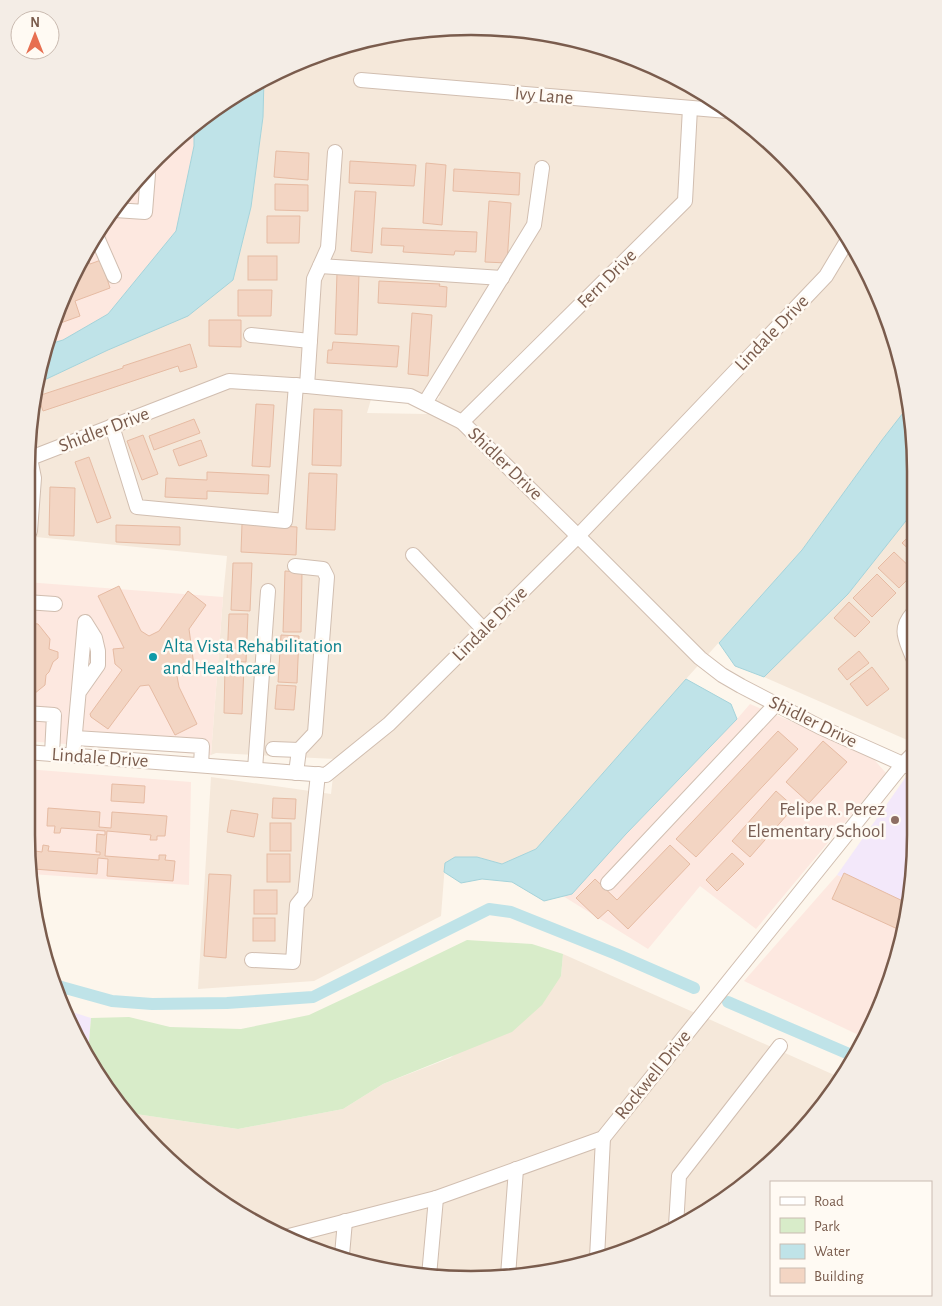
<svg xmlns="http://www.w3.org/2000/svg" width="942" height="1306" font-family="'Alegreya Sans',sans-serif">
  <rect width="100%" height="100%" fill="#fdf6ec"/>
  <g fill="#f5e8da" fill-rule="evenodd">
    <path d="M442,27L529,30L614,50L693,86L764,136L824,200L882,301L910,404L882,440L802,550L686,679L536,849L502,864L478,857L445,864L441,916L314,981L198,989L211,777L331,794L335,759L216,753L211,755L223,597L227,556L26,536V471L38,383L108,350L233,280L251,207L263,117L264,78L274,72L356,41ZM375,386L439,396H440L427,414L367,413Z"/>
    <path d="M913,512L914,743L764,677L848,594Z"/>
    <path d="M563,954L841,1078L806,1128L742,1188L641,1246L529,1276H413L275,1234L178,1170L129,1113L238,1129L343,1109L383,1084L450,1058L561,976Z"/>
  </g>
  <g fill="#fde8e0">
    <path d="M194,125V145L176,231L108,314L63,340L46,345L101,224Z"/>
    <path d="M26,582L223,597L211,755L26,741Z"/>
    <path d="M750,704L870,755L886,773L756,929L700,886L648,949L563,896L737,719Z"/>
    <path d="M26,769L191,782L189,885L31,874L26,835Z"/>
    <path d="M837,875L907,903L892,978L865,1038L744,981Z"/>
  </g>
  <g fill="#f3e8fa">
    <path d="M908,774L914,776L915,864L907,903L837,875Z"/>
    <path d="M69,1011L91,1018L88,1053Z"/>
  </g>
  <path fill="#d8ecc9" d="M467,940L532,944L563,954L561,976L542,1005L512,1032L383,1084L343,1109L238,1129L129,1113L101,1082L88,1053L91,1018L129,1017L170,1027L241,1029L309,1015L409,968Z"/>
  <g fill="#bfe3e8" stroke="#a5d3da">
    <path d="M264,78L263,117L251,207L233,280L188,316L108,350L38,383L41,356L46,345L63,340L108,314L176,231L194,146V125L200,118Z"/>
    <path d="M910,404L912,413L913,512L848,594L764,677L735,666L719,643L802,550L882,440Z"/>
    <path d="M686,679L731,704L737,719L626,834L572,894L544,901L512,882L482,879L461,883L444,872L445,863L455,857H477L502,864L536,849Z"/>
  </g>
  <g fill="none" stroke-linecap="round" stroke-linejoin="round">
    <g stroke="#bfe3e8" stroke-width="12">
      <path d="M58,986L112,1001L152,1004L227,1003L313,997L489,909L511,912L616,954L694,988"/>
      <path d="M728,1002L856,1057"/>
    </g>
  </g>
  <g fill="#f3d5c3" stroke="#e6bba3">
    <path d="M276,151L309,153L308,180L274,177Z"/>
    <path d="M350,161L416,165L414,186L349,183Z"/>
    <path d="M426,163L446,165L442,225L423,223Z"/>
    <path d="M454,169L520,173L519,195L453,191Z"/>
    <path d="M275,184L308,185V211L275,210Z"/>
    <path d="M355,191L376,192L372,253L351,251Z"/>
    <path d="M489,201L511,203L507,263L485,262Z"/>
    <path d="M267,216H300L299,243H267Z"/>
    <path d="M382,228L477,232L476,252L455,251L454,255L403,252L404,246L381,245Z"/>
    <path d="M87,256L90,264L101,260L110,288L75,301L80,316L55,325Z"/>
    <rect x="248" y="256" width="29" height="24"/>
    <path d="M337,273L359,274L357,335L335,334Z"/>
    <path d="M379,281L440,284L439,286L447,287L446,307L378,303Z"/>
    <path d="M238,290H272L271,316H238Z"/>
    <path d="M412,313L432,315L428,376L408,374Z"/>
    <path d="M209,320H241V347L209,346Z"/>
    <path d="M333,342L399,346L397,367L327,363L328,350H332Z"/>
    <path d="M190,344L197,367L180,372L178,366L43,411L38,396L123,368V366Z"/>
    <path d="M256,404L274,405L270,467L252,466Z"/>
    <path d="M314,409L342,410L341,466L312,465Z"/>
    <path d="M194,419L200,433L154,450L149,436Z"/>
    <path d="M143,435L158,474L142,480L127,441Z"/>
    <path d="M201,440L207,456L179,466L173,450Z"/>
    <path d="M89,457L111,518L97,523L75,462Z"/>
    <path d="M207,472L269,475L268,494L207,491V499L165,497L166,478L207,480Z"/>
    <path d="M309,473L337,474L335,530L306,529Z"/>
    <path d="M50,487L75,488L74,536L49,535Z"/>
    <path d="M242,524L297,527L296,555L241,552Z"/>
    <path d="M116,525L180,527V545L116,542Z"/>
    <path d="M913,532V553L902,543Z"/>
    <path d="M894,552L913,570V574L899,588L878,568Z"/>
    <path d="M233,563H252L250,611L231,610Z"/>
    <path d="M285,571L302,572L301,632H283Z"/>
    <path d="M877,574L896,593L872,617L853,598Z"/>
    <path d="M119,586L141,631L149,636L159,631L188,591L206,605L189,629L195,673L177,676L179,687L197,724L175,735L149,685L140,686L108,729L91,717L90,714L122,670L115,664L113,649L124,648L98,596Z"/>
    <path d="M849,602L870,622L855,637L834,618Z"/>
    <path d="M229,614H248L246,662L227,661Z"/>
    <path d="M26,619L29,623L38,624L50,639L49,649L58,652V658L53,662L49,672L46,675L45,685L29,698L26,697Z"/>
    <path d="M281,635L299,636L297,683L278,682Z"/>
    <path d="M859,651L869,663L847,680L838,669Z"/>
    <path d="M225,666H244L242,714L224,713Z"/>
    <path d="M872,667L889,689L867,706L850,684Z"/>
    <path d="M277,685L296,686L294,710L275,709Z"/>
    <path d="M778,731L798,749L696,857L676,839Z"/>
    <path d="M823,741L847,762L809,803L786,782Z"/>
    <path d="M112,784L145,786L144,803L111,801Z"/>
    <path d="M776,791L794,807L750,857L732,841Z"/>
    <path d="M273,798L296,799L295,819L272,818Z"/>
    <path d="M48,808L100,812L99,827L111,828L112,812L167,816L165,836H157V840H150L151,835L107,831L105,856L159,860V855H166L165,860L175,861L173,881L107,876L108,859L98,858L97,874L34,869L35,851L42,852L43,845L49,846L48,851L100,855V852H96L97,834L105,835V831L61,828L60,833H54L55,826H47Z"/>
    <path d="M231,810L258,814L254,837L227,832Z"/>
    <rect x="270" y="823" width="21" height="28"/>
    <path d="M670,845L690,864L628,929L608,910L598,919L576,898L595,879L617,900Z"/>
    <path d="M732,853L744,864L717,891L706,880Z"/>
    <rect x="267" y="854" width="23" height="28"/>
    <path d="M844,873L907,903L902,931L832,899Z"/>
    <path d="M209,874L231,875L226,958L204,956Z"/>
    <rect x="254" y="890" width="23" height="24"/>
    <rect x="253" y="918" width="22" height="23"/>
  </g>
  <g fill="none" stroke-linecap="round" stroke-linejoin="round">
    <g stroke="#d1beb0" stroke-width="16">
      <g id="minor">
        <path d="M361,80L728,111"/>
        <path d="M115,210L145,212L148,174"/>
        <path d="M96,235L114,276"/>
        <path d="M320,266L502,278"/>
        <path d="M251,335L310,341"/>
        <path d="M307,386L314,279L328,248L335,152"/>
        <path d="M425,403L534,225L542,168"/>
        <path d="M462,422L685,201L690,108"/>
        <path d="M112,426L137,507L285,521L296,385"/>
        <path d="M30,458L34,478L30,531"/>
        <path d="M28,459L229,381L307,386L410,396L462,422L578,536L700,658L722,675L741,686L820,727L914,769"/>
        <path d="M413,555L484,630"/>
        <path d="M295,566L323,569L327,577L315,733L299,750L296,773"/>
        <path d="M26,602L55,604"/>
        <path d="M913,613C898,630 906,639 913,658"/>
        <path d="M26,713L54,715L52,754"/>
        <path d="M75,738L202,746L201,765"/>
        <path d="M273,749L299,750"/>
        <path d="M26,752L326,775L389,724L578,536L826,276L847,241"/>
        <path d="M73,755L85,622L95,638L98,651V665L79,692"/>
        <path d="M255,769L268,591"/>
        <path d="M608,883L776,704"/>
        <path d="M252,960L293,962L297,905L305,895L318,774"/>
        <path d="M676,1226L679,1176L780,1046"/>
        <path d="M285,1237L436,1198L603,1138L903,764L914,753"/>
        <path d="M342,1255L345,1221"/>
        <path d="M597,1258L603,1138"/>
        <path d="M429,1276L436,1198"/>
        <path d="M508,1276L516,1169"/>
      </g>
    </g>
    <use href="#minor" stroke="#fff" stroke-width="14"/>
  </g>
  <circle fill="#0f9aa8" stroke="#fffaf3" stroke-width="2" cx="153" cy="657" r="5"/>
  <circle fill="#8d6e63" stroke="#fffaf3" stroke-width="2" cx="895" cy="820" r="5"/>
  <g text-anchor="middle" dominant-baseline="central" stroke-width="5" stroke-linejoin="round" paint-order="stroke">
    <g font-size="19" fill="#7a5c4d" stroke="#fffaf3">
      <text transform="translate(544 96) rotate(5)">Ivy Lane</text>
      <text transform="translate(607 279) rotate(-45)">Fern Drive</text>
      <text transform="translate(772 333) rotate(-46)">Lindale Drive</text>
      <text transform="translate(104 430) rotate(-21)">Shidler Drive</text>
      <text transform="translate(505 464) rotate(44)">Shidler Drive</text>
      <text transform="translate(490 624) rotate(-45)">Lindale Drive</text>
      <text transform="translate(813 722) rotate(26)">Shidler Drive</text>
      <text transform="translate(100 758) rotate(4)">Lindale Drive</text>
      <text transform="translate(653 1075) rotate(-51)">Rockwell Drive</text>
    </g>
    <g font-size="19" fill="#0d838f" stroke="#fffaf3" text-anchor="start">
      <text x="163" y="646">Alta Vista Rehabilitation<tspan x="163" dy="22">and Healthcare</tspan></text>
    </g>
    <g font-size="19" fill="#785e54" stroke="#fffaf3" text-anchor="end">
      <text x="885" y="809">Felipe R. Perez<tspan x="885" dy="22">Elementary School</tspan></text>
    </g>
  </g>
  <path d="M0 0H942V1306H0ZM471 35H471A436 436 0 0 1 907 471V835A436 436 0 0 1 471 1271H471A436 436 0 0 1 35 835V471A436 436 0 0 1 471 35Z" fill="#f4ede6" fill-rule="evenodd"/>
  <path fill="none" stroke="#7a5c4d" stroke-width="2.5" d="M471 35H471A436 436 0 0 1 907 471V835A436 436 0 0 1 471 1271H471A436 436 0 0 1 35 835V471A436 436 0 0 1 471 35Z"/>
  <rect x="770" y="1181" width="162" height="115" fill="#fffaf3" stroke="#cabbb1"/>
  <rect x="780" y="1197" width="25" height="8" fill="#ffffff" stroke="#cabbb1"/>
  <text x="814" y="1206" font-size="15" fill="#7a5c4d">Road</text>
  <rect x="780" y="1218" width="25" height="15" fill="#d8ecc9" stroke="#cabbb1"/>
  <text x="814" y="1231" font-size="15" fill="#7a5c4d">Park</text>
  <rect x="780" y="1244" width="25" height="15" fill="#bfe3e8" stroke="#cabbb1"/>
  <text x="814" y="1256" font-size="15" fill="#7a5c4d">Water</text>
  <rect x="780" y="1268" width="25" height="15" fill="#f3d5c3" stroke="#cabbb1"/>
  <text x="814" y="1281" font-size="15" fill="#7a5c4d">Building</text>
  <g transform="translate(35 35)"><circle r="24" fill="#fffaf3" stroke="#cabbb1"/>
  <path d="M0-4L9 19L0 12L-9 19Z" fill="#e76f51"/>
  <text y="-8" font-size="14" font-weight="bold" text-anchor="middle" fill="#7a5c4d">N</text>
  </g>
</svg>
